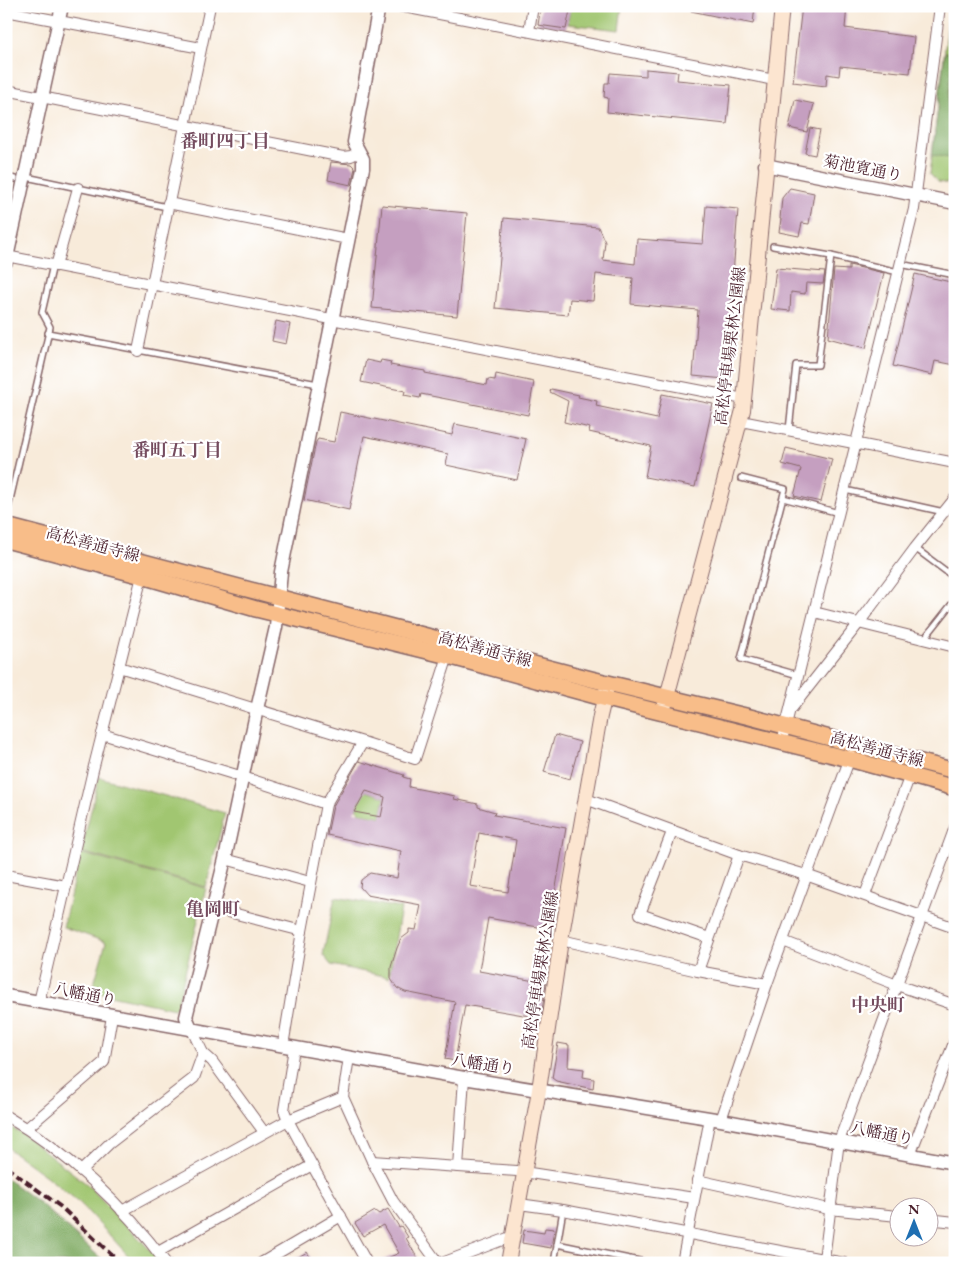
<svg xmlns="http://www.w3.org/2000/svg" width="961" height="1269" font-family="'EB Garamond','Noto Serif JP',serif">
  <rect width="100%" height="100%" fill="#fff"/>
  <filter id="ink" filterUnits="userSpaceOnUse"><feTurbulence type="fractalNoise" baseFrequency=".02" numOctaves="2"/><feDisplacementMap in="SourceGraphic" scale="10" xChannelSelector="R" yChannelSelector="G"/><feConvolveMatrix kernelMatrix="1 2 1 2 8 2 1 2 1" color-interpolation-filters="sRGB"/></filter>
  <filter id="wash" filterUnits="userSpaceOnUse"><feTurbulence type="fractalNoise" baseFrequency=".0096" numOctaves="4" result="noise"/><feDisplacementMap in="SourceGraphic" scale="20" xChannelSelector="R" yChannelSelector="G"/><feGaussianBlur stdDeviation="1.12" result="paint"/><feColorMatrix in="noise" values="0 0 0 0 0 0 0 0 0 0 0 0 0 0 0 0 0 1.4 0 .05"/><feComposite in="paint" operator="in"/></filter>
  <g filter="url(#wash)">
    <rect width="100%" height="100%" fill="#f8ebda"/>
    <g fill="#a1c671" stroke="#76724e">
      <path d="M570,6H622L619,30L568,24Z"/>
      <path d="M950,6H955V185L938,182L930,173Z"/>
      <path d="M99,777L225,813L206,887L81,852Z"/>
      <path d="M365,791L385,797L381,817L360,813L356,808Z"/>
      <path d="M80,853L206,888L177,1006L174,1009L92,991L106,942L63,927Z"/>
      <path d="M335,897L401,908L389,977L331,965L323,955Z"/>
      <path d="M6,1125L23,1134L88,1185L152,1252L160,1263H135L80,1203L46,1176L6,1147Z"/>
    </g>
    <g fill="#80ab63" stroke="#656547">
      <path d="M945,52L953,53L947,113L955,115V159L932,155Z"/>
      <path d="M6,1178L41,1204L106,1263H6Z"/>
    </g>
    <g id="blocks">
      <g fill="#c59fc0" fill-rule="evenodd">
        <path d="M541,6H571L566,29L538,25Z"/>
        <path d="M692,6H755L753,24L691,11Z"/>
        <path d="M802,6H847L845,28L914,37L910,73L840,66L839,76L827,74L826,86L793,82Z"/>
        <path d="M646,69L678,72L677,80L731,85L727,124L607,112L608,98L604,97L605,83H609L610,73L646,76Z"/>
        <path d="M795,100L814,104L807,132L789,128Z"/>
        <path d="M810,128L820,130L815,155L805,153Z"/>
        <path d="M331,162L351,164L355,168L351,185L328,180Z"/>
        <path d="M790,188L814,193L809,224L802,223L799,236L779,232L781,219H780L782,198Z"/>
        <path d="M382,205L467,213L457,316L372,308Z"/>
        <path d="M706,206L738,209L725,379L693,376L698,310L631,304L633,278L596,274L593,301L570,299L568,315L495,308L504,218L598,227L605,242L603,260L635,264L637,239L703,244Z"/>
        <path d="M849,265L884,273L866,348L828,338L834,269L849,270Z"/>
        <path d="M776,268L825,272L823,284L806,283L805,294L791,292L790,311L771,309Z"/>
        <path d="M915,274L955,283V365L935,361L932,375L893,366Z"/>
        <path d="M276,321L290,324L286,344L272,341Z"/>
        <path d="M366,360L380,363L381,360L391,362L390,365L425,371V373L487,385L488,379L495,380L496,374L534,382L528,415L421,394L420,398L404,395L405,391L361,382Z"/>
        <path d="M551,389L579,395L578,397L597,401L596,406L657,419L662,394L713,404L695,487L645,477L651,446L589,432L590,428L564,422L568,401L550,392Z"/>
        <path d="M340,412L452,435L455,424L526,439L517,480L446,465L448,454L364,436L349,510L304,500L316,442L318,439L334,442Z"/>
        <path d="M786,448L832,459L821,502L794,496L801,469L782,464Z"/>
        <path d="M555,735L580,742L570,779L544,772Z"/>
        <path d="M359,761L404,775L403,777L410,779L409,787L455,796L454,799L478,804V807L495,812L494,815L566,828L549,929L488,918L479,971L546,983L541,1018L465,1005L455,1061L445,1059L455,1002L405,992L397,988L391,979V967L397,948L401,939L409,933V929L416,930L421,905L367,895L360,887L361,880L370,873L397,878L401,851L327,835L333,806ZM366,791L385,797L381,817L354,812ZM479,833L516,840L508,892L470,886Z"/>
        <path d="M558,1043L569,1045L568,1067L584,1069L583,1077L594,1079L593,1089L556,1081L552,1078Z"/>
        <path d="M388,1209L399,1227L401,1226L408,1237L406,1238L420,1263H376L399,1253L383,1225L363,1236L355,1223L375,1211L379,1214Z"/>
        <path d="M545,1228L554,1229L551,1248L522,1243L524,1230L544,1233Z"/>
        <path d="M307,1252L314,1263H288Z"/>
      </g>
    </g>
  </g>
  <g filter="url(#ink)">
    <use href="#blocks" fill-opacity="0" stroke="#876668" stroke-width="1"/>
    <g fill="none" stroke-linecap="round" stroke-linejoin="round">
      <g stroke="#876668" stroke-width="8">
        <g id="service">
          <path d="M6,177L15,179"/>
          <path d="M31,178L167,207"/>
          <path d="M773,246L831,256L898,272"/>
          <path d="M900,264L955,275"/>
          <path d="M48,333L318,384"/>
          <path d="M789,430L796,365H818L831,256"/>
          <path d="M741,478L785,489L741,659L798,675"/>
          <path d="M845,490L944,512"/>
          <path d="M783,498L839,513"/>
          <path d="M7,513L50,327L42,312L53,265"/>
          <path d="M915,548L955,578"/>
          <path d="M924,639L955,600"/>
          <path d="M557,1244L649,1263"/>
          <path d="M554,1263L563,1210"/>
        </g>
      </g>
      <g stroke="#876668" stroke-width="12">
        <g id="minor">
          <path d="M399,6L774,80"/>
          <path d="M6,11L201,48"/>
          <path d="M529,31L533,6"/>
          <path d="M6,90L343,157L351,156L359,152"/>
          <path d="M168,203L348,239"/>
          <path d="M6,256L744,399"/>
          <path d="M56,266L78,188"/>
          <path d="M138,351L210,6"/>
          <path d="M741,421L955,463"/>
          <path d="M814,612L955,647"/>
          <path d="M119,667L363,742"/>
          <path d="M792,708L859,623L915,548L955,498"/>
          <path d="M784,733L914,209L940,6"/>
          <path d="M102,734L243,777L326,804"/>
          <path d="M586,799L739,855L806,875L955,928"/>
          <path d="M672,832L640,914L709,938"/>
          <path d="M225,859L310,882"/>
          <path d="M6,875L66,886"/>
          <path d="M865,895L912,770"/>
          <path d="M213,908L302,931"/>
          <path d="M561,940L698,971L767,984"/>
          <path d="M783,941L897,985L955,1005"/>
          <path d="M698,971L739,855"/>
          <path d="M39,1002L93,770L142,576"/>
          <path d="M283,1046L302,931L326,804L363,742L415,759L448,656"/>
          <path d="M294,1048L284,1110L288,1120L312,1165L367,1263"/>
          <path d="M203,1053L212,1061L264,1132"/>
          <path d="M349,1057L343,1097L372,1161L393,1201L438,1263"/>
          <path d="M6,1116C66,1151 125,1207 166,1263"/>
          <path d="M721,1120L767,984L851,755"/>
          <path d="M27,1128L104,1062L112,1016"/>
          <path d="M910,1155L955,1040"/>
          <path d="M372,1161L517,1171L694,1198"/>
          <path d="M458,1167L464,1078"/>
          <path d="M81,1171L110,1143L194,1078L203,1053L192,1030"/>
          <path d="M697,1180L829,1209L898,1216"/>
          <path d="M519,1204L563,1210L844,1263"/>
          <path d="M122,1211L288,1120L343,1097"/>
          <path d="M928,1219L955,1222"/>
          <path d="M158,1252L312,1165"/>
          <path d="M261,1263L341,1216"/>
          <path d="M442,1263L513,1236"/>
          <path d="M682,1263L710,1118"/>
          <path d="M825,1263L824,1259L839,1141L955,827"/>
        </g>
      </g>
      <g stroke="#876668" stroke-width="15">
        <g id="tertiary">
          <path d="M765,165L955,203"/>
          <path d="M6,262L62,6"/>
          <path d="M6,996L464,1078L721,1120L955,1163"/>
          <path d="M192,1030L186,1017L225,859L257,709L276,627L281,572L363,168V159L354,142L379,6"/>
        </g>
      </g>
      <g stroke="#876668" stroke-width="16">
        <g id="secondary">
          <path d="M663,712L743,410L782,6"/>
          <path d="M508,1263L539,1090L561,940L600,716L607,687"/>
        </g>
      </g>
      <g stroke="#876668" stroke-width="18">
        <g id="primary">
          <path d="M6,526L591,679L750,717L955,771"/>
          <path d="M6,540L142,576L256,609L448,656L603,698L849,759L955,788"/>
        </g>
      </g>
      <use href="#service" stroke="#fff" stroke-width="5"/>
      <use href="#minor" stroke="#fff" stroke-width="10"/>
      <use href="#tertiary" stroke="#fff" stroke-width="12"/>
      <use href="#secondary" stroke="#fce5d0" stroke-width="14"/>
      <use href="#primary" stroke="#f8bd89" stroke-width="15"/>
      <path stroke="#4a1f2b" stroke-width="4" stroke-dasharray="8 4" stroke-linecap="butt" d="M6,1167L61,1207L120,1263"/>
    </g>
  </g>
  <g text-anchor="middle" dominant-baseline="central" stroke-width="4.5" stroke-linejoin="round" paint-order="stroke">
    <g font-size="16" fill="#4a1f2b" stroke="#fff">
      <text transform="translate(863 168) rotate(11)">菊池寛通り</text>
      <text transform="translate(730 346) rotate(-83)">高松停車場栗林公園線</text>
      <text transform="translate(93 544) rotate(15)">高松善通寺線</text>
      <text transform="translate(485 649) rotate(15)">高松善通寺線</text>
      <text transform="translate(877 749) rotate(15)">高松善通寺線</text>
      <text transform="translate(540 970) rotate(-81)">高松停車場栗林公園線</text>
      <text transform="translate(85 994) rotate(11)">八幡通り</text>
      <text transform="translate(483 1064) rotate(9)">八幡通り</text>
      <text transform="translate(882 1133) rotate(11)">八幡通り</text>
    </g>
    <g font-size="18" font-weight="bold" fill="#754c5f" stroke="#fff">
      <text x="225" y="140">番町四丁目</text>
      <text x="177" y="449">番町五丁目</text>
      <text x="213" y="908">亀岡町</text>
      <text x="878" y="1004">中央町</text>
    </g>
  </g>
  <rect width="961" height="1269" fill="none" stroke="#fff" stroke-width="25"/>
  <g transform="translate(914 1222)"><circle r="24" fill="#ffffff" stroke="#b7a5aa"/>
  <path d="M0-4L9 19L0 12L-9 19Z" fill="#1f6fb2"/>
  <text y="-8" font-size="14" font-weight="bold" text-anchor="middle" fill="#4a1f2b">N</text>
  </g>
</svg>
